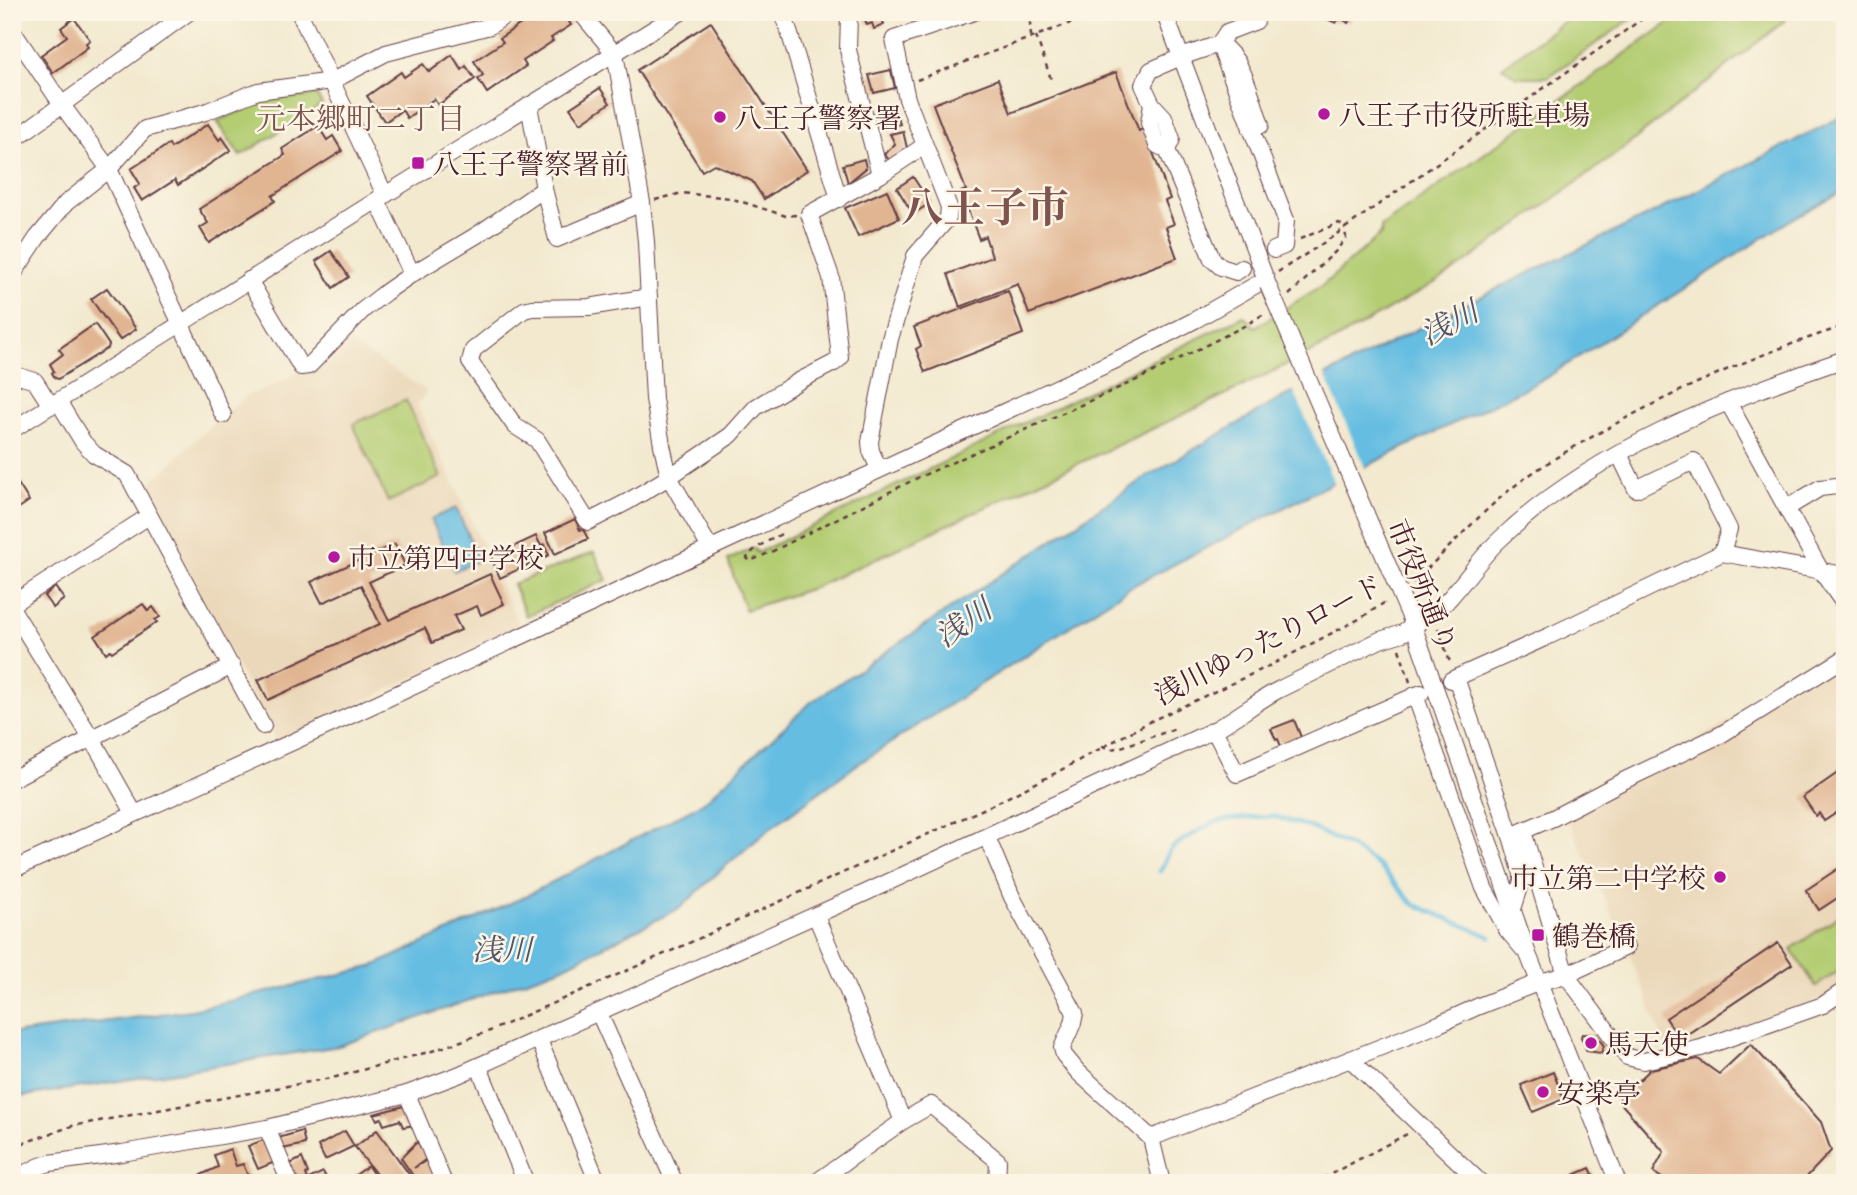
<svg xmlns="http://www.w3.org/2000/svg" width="1857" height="1195" font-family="'Gentium Book Plus','Noto Serif JP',serif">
  <rect width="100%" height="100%" fill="#fcf5e5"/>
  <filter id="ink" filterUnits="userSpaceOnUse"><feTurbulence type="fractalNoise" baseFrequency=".0143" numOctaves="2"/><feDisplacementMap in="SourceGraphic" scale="14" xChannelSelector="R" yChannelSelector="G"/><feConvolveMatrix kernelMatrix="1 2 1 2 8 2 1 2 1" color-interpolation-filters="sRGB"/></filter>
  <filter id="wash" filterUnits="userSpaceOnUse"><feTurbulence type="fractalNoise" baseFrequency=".00686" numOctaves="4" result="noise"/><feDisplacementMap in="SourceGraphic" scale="28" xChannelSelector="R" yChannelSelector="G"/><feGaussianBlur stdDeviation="1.57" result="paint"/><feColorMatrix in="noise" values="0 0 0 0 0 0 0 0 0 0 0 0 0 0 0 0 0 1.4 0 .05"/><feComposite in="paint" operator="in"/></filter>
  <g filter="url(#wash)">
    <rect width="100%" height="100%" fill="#f2e9cf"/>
    <g fill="#ebd8ba">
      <path d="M343,339L427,391L417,405L520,627L277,742L145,488L218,419L248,395L274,386L309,366Z"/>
      <path d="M1845,658V990L1669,1055L1624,941L1565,812Z"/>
    </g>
    <g fill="#b4cd73" stroke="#7f764f" stroke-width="2">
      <path d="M1577,12H1641L1548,77H1517L1502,67Z"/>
      <path d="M1684,12H1791L1783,22L1616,154L1448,275L1332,342L1231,392L813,588L745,610L728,560L754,548L757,553L1244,316L1255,327L1323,285L1381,234V227Z"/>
      <path d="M317,95L322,105L240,156L217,121L267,100Z"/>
      <path d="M406,400L441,477L388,502L353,424Z"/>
      <path d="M594,552L607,580L526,616L513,584Z"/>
      <path d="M1845,912V967L1816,986L1791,949Z"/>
    </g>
    <g fill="#65bde2" stroke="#586e86" stroke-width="2">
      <path d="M1845,104V190L1792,219L1546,378L1330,484L1132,586L855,766L773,826L722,869L680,908L561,968L339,1046L12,1098V1034L192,1010L371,967L526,896L703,803L810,703L1143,479L1282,398L1494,290L1659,210L1839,118Z"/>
      <path d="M456,508L479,560L454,571L431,519Z"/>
    </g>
    <path fill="#f2e9cf" d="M1324,373L1366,470L1335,485L1293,389Z"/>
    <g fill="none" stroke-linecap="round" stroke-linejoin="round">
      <path stroke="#65bde2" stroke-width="4.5" d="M1160,871L1171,849L1177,844L1212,823L1230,819L1272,816L1310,827L1351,847L1379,866L1413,904L1491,937"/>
    </g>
    <g id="blocks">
      <g fill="#e1b592">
        <path d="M530,12H563L571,25L551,38L553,41L523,61L526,66L487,93L478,79L483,75L474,61L503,42L500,38L525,21L522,18Z"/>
        <path d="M862,12H886L888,19L883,21L884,25L874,29L872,23L867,25Z"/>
        <path d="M1311,12H1363L1359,16L1355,13L1348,23L1340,17L1336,23Z"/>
        <path d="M74,18L90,40L86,43L88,47L53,73L41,55L67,36L61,28Z"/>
        <path d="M711,22L807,170L764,199L752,181L714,164L702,171L637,70Z"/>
        <path d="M452,55L462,70L466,66L475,79L438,105L434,99L407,118L402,110L385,122L367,96L401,72L404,77L423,64L429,72Z"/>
        <path d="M891,70L895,88L874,93L869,75Z"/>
        <path d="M1116,72L1139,131L1144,128L1170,199L1165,201L1174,224L1166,227L1177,258L1029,314L1018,284L960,307L948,274L992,257L985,236L979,239L961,192L966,190L933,104L998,79L1011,113Z"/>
        <path d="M600,88L610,103L581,123L570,108Z"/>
        <path d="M895,107L900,124L882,129L877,113Z"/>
        <path d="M208,124L219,140L222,137L231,150L178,185L175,180L142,201L134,188L140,184L131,169L169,144L171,148Z"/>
        <path d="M318,126L327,140L333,136L342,151L272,196L275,201L209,243L200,228L208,223L199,209L285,155L282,149Z"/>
        <path d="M903,131L907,148L890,161L884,154L895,144L890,134Z"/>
        <path d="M864,159L866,168L848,183L843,165Z"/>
        <path d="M913,177L930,203L913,214L897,188Z"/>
        <path d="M887,190L899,218L858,237L845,208Z"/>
        <path d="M331,251L349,277L333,288L316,261Z"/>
        <path d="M107,288L136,329L120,340L91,299Z"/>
        <path d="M1008,291L1023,334L925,372L916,349L921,346L914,327Z"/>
        <path d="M95,324L109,345L108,348L58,379L55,378L52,373L54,371L50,364L63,354L59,349Z"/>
        <path d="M12,474L29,501L13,512L12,510Z"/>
        <path d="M575,519L580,530L583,529L588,539L555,554L545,533Z"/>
        <path d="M536,536L541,546L544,544L549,555L500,578L491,557Z"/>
        <path d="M395,544L405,565L369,582L389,620L490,574L504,604L481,615L477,606L454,616L461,630L432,643L425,628L268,700L258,680L380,624L361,585L322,603L311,582Z"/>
        <path d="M55,587L64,599L53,608L44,596Z"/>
        <path d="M143,604L148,611L153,607L160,617L155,620L157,622L112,652L110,650L106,653L95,636Z"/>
        <path d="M1294,720L1303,742L1283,751L1278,739L1276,740L1271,729Z"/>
        <path d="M1845,768V817L1841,810L1824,821L1819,813L1816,816L1803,797Z"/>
        <path d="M1845,864V893L1819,910L1806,890Z"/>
        <path d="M1778,943L1792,964L1680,1039L1666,1018Z"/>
        <path d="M1582,1034L1596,1035L1604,1046L1601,1053L1587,1051L1581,1037Z"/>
        <path d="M1751,1044L1821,1122L1831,1151L1801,1183H1669L1653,1172L1664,1152L1618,1100L1651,1069L1698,1059L1719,1074Z"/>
        <path d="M1553,1072L1564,1099L1533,1112L1521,1085Z"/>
        <path d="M404,1106L414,1125L403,1127L400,1120L384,1125L381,1118L377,1120L374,1114Z"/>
        <path d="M377,1130L411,1177L405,1183H383L355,1147Z"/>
        <path d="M302,1131L305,1144L278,1150L275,1139Z"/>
        <path d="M345,1131L354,1146L325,1160L318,1146Z"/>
        <path d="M266,1139L275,1162L258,1169L248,1146Z"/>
        <path d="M417,1142L429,1157L414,1168L427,1160L438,1174L423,1183H418L401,1158Z"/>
        <path d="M230,1149L236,1166L243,1164L251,1183H205L201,1175L218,1167L214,1155Z"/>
        <path d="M302,1158L308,1173L306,1174L309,1183H293L286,1166Z"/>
        <path d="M368,1166L379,1183H358L353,1177Z"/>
        <path d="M1590,1168L1597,1183H1569L1567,1178Z"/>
        <path d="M323,1172L329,1183H311L309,1179Z"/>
      </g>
    </g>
  </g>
  <g filter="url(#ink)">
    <use href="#blocks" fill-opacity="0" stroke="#633d44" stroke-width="2"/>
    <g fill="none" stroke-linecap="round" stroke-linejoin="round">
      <g stroke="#633d44" stroke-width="18">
        <g id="minor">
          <path d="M299,12L385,195"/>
          <path d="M580,12L615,54L642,203L646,242L654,399L662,445L669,477L710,548"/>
          <path d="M781,12L788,28L839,199"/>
          <path d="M847,12L849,16L848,50L880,175"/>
          <path d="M1164,12L1268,285"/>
          <path d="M12,30L62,105L109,169L223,415"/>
          <path d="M1219,44L1286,220L1284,246L1274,250"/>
          <path d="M1221,45C1244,59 1252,100 1261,125L1251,129"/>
          <path d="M1152,104L1149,123L1157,145L1167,150L1172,139L1164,117L1152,104L1143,85L1151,70L1181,57L1219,44L1227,32L1256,21L1253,12"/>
          <path d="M529,105L544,189"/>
          <path d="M12,141L189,12"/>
          <path d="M1167,150L1212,259L1221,267L1236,272L1242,268"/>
          <path d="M377,200L412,274"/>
          <path d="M12,276L37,238L66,203L109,169L145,129L205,112L258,91L332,81L386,53L490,26L510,12"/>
          <path d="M249,280L301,367L309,366L363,310L386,292L412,274L477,235L544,189L557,239L642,203"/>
          <path d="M649,297L589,307L532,308L524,310L473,350L470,362L515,426L537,440L588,522L627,502L669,477L731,435L756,407L799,381L834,363L840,358L831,277L809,214L880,175L924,146"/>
          <path d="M12,374L35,381L51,406"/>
          <path d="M58,401L83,442L94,454L127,474L263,726"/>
          <path d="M1728,402L1821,571L1845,605"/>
          <path d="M12,430L385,195L681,12"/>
          <path d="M1619,454L1636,489L1694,461L1729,529L1722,553"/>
          <path d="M879,469L871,451L870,442L890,339L915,256L948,218L949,207L907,99L894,39L974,12"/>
          <path d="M1787,508L1820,488L1845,485"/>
          <path d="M12,604L149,516"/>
          <path d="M12,609L95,744L134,813"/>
          <path d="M1411,619L1528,954L1618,1183"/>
          <path d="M1456,678L1511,836L1522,874V881L1513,909"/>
          <path d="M1451,680L1549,636L1722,553L1845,575"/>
          <path d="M1415,695L1484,888L1507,930L1524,950"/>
          <path d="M1214,730L1237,774L1421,693"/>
          <path d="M12,779L232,666"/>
          <path d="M1523,831L1566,975L1627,1057L1644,1061L1701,1048L1823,1005L1845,990"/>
          <path d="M1511,836L1553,818L1623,781L1722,734L1845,658"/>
          <path d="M987,837L1012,897L1075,1013L1073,1023L1062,1048L1064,1055L1078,1072L1151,1138L1162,1183"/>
          <path d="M12,870L345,718L1131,353L1195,320L1266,279"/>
          <path d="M816,916L903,1121"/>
          <path d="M599,1013L675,1183"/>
          <path d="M539,1040L598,1183"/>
          <path d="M1350,1059L1481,1183"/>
          <path d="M479,1067L526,1183"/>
          <path d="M407,1094L444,1183"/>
          <path d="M267,1128L290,1183"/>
          <path d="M1151,1138L1439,1024L1479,1006L1540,982L1566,975L1626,947"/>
          <path d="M12,1180L40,1166L50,1163L122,1153L267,1128L407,1094L458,1075L865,893L1214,730C1237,718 1257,701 1280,689L1380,640L1403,633L1440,608L1448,600C1465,581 1479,560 1497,542C1592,450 1722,401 1845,359"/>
          <path d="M815,1183L903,1121L931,1105L998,1161L997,1183"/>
        </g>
      </g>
      <g stroke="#633d44" stroke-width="2.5" stroke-dasharray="5 5" stroke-linecap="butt">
        <path d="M1026,12L1030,22L1031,36"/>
        <path d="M1036,36L1052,82"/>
        <path d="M917,80L1092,15"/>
        <path d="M655,200L682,193L730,198L786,216L796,215"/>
        <path d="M1300,239L1339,223L1345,227"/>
        <path d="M1278,272L1328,240L1652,12"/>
        <path d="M1289,295L1335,252L1346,238L1345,227"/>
        <path d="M781,534C769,541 754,547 747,558L750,561L771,552L915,479L1141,378L1244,326L1264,314"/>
        <path d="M1412,583C1446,552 1476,517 1512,488C1541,465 1574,447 1606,429C1682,387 1762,352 1845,326"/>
        <path d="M1438,628L1451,665"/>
        <path d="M1399,649L1410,682"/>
        <path d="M1102,746L1112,749L1121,747L1178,728"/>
        <path d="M12,1147L72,1126L336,1077L432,1051L490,1031L678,948L992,805L1050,776L1151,721L1265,668L1361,618L1387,601"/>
        <path d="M1314,1183L1407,1134"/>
      </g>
      <use href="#minor" stroke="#fff" stroke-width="16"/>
      <g stroke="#633d44" stroke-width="18" stroke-linecap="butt">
        <path id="minor-bridge" d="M1268,285L1411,619"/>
      </g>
      <use href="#minor-bridge" stroke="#fff" stroke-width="16"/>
    </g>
  </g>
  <g fill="#b5179e" stroke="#fcf5e5" stroke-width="2.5">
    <circle cx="1324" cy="114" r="7"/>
    <circle cx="720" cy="117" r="7"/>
    <rect x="411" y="156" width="14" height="14" rx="3.5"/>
    <circle cx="334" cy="557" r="7"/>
    <circle cx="1720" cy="877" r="7"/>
    <rect x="1531" y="928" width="14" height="14" rx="3.5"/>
    <circle cx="1591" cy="1043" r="7"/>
    <circle cx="1543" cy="1092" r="7"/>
  </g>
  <g text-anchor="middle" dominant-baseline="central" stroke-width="5" stroke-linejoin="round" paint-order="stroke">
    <g font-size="28" fill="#4a1f2b" stroke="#fcf5e5" text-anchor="start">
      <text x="1338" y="114">八王子市役所駐車場</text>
      <text x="734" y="117">八王子警察署</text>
      <text x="432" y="163">八王子警察署前</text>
      <text x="348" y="557">市立第四中学校</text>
      <text x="1706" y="877" text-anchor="end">市立第二中学校</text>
      <text x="1552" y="935">鶴巻橋</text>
      <text x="1605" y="1043">馬天使</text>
      <text x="1557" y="1092">安楽亭</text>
    </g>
    <g font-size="28" fill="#4a1f2b" stroke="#fcf5e5">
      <text transform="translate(1423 585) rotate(68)">市役所通り</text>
      <text transform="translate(1268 639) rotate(-27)">浅川ゆったりロード</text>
    </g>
    <g font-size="30" fill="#7f544f" stroke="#fcf5e5">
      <text x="361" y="118">元本郷町二丁目</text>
    </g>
    <g font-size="30" font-style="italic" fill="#53566b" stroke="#fcf5e5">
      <text transform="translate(1449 322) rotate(-27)">浅川</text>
      <text transform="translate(963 622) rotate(-34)">浅川</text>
      <text x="502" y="949">浅川</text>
    </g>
    <g font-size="42" font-weight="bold" fill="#7f544f" stroke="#fcf5e5">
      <text x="985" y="206">八王子市</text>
    </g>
  </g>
  <rect width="1857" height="1195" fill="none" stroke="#fcf5e5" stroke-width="42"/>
</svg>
